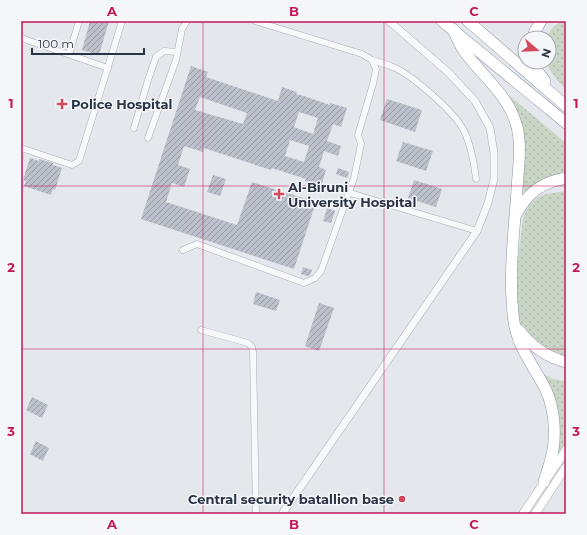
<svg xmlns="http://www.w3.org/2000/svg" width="587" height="535" font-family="Montserrat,sans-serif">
  <defs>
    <pattern id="grass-dots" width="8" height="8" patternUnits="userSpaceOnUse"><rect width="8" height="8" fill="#c9d6c5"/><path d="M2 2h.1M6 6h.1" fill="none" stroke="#adb8ab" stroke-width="1.8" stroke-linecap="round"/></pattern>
    <pattern id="building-hatch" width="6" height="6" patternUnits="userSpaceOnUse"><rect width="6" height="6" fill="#bbc0ca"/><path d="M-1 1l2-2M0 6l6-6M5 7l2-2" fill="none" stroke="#989da6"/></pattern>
  </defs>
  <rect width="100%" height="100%" fill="#e4e7ec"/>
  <g fill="url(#grass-dots)">
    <path d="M566,21V90L557,80L545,62H549V38H546C550,30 557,21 566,21Z"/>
    <path d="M493,82L566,143V179L521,192L524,149Z"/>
    <path d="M566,191V366L557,364L517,322L516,312L518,261L523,218L529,205L537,198L546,194Z"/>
    <path d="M533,367L552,379L566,381V444L555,460L557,434Z"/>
  </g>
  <g fill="url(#building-hatch)" fill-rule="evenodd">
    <path d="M90,21H109L99,55L82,50Z"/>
    <path d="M191,66L208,72L206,77L278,101L282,87L297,92L296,94L304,96L330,105V103L347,108L341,127L333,124L327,141L341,146L338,156L324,151L319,167L326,170L321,187L305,181L306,179L272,168L271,170L204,148L203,152L184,146L178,165L190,169L184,187L172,183L166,202L237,225L252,182L316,202L294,269L141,219ZM200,97L247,113L243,124L195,110ZM299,112L318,118L313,134L294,127ZM290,140L309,146L304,162L285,156Z"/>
    <path d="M387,99L422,110L415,132L380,120Z"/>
    <path d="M403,142L433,151L426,171L396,161Z"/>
    <path d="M30,158L39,161V159L53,163V165L62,168L55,190L53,189L51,195L24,186L26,181L23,180Z"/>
    <path d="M338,168L349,172L347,178L336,174Z"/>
    <path d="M213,175L226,179L220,196L207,192Z"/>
    <path d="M414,180L442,189L436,207L408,198Z"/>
    <path d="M327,208L335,211L331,223L323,221Z"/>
    <path d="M303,267L312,270L310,275L308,276L301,274Z"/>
    <path d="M256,292L280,300L276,311L253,304Z"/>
    <path d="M319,303L334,308L319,351L305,346Z"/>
    <path d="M32,397L48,405L42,418L26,410Z"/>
    <path d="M36,441L49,448L43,461L30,454Z"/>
  </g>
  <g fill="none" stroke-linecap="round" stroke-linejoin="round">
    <g stroke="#a9aeb7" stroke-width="7">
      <g id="minor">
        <path d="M21,38L108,68"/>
        <path d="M69,54L79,21"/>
        <path d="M372,60C379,62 386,64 393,67C412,75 455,112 464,131C471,145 474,162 476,179"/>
        <path d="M134,128L148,80L156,57L164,51L177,52"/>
        <path d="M148,138L176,60L182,29L187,21"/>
        <path d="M21,148L72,165L79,161L122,21"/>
        <path d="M350,193L477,231"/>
        <path d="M183,250L197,244L304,283L315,278L321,271L354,178L361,144L358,135L373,84L376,69L372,60L362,54L255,21"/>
        <path d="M201,330L248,343L252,347L253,352L256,514"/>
      </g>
    </g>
    <g stroke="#a9aeb7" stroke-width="8">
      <path id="tertiary" d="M282,514L477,231L488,203L494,179V153L490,128L475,101L449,73L389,21"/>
    </g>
    <g stroke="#a9aeb7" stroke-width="9">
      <g id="secondary">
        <path d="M523,514L566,450"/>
        <path d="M535,514L566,467"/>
      </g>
    </g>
    <g stroke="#8b94a3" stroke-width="12">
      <g id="motorway">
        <path d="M442,21L566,123"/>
        <path d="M468,21L566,106"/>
        <path d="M453,29C456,36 459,44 464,51C482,76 509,95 517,127C522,147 518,169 517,190C514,234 508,279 514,322C518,348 535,368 546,390C554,408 556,431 553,450C551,461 547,471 544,482"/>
        <path d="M533,38L535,31L541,21"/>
        <path d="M533,62L535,68L545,81"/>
        <path d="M517,213C528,192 543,182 566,178"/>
        <path d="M519,330C531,346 546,357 566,362"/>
      </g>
    </g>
    <use href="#minor" stroke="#f7f8fa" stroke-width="6"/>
    <use href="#tertiary" stroke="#f7f8fa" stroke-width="7"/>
    <use href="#secondary" stroke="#fff" stroke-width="8"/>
    <use href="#motorway" stroke="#fff" stroke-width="11"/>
  </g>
  <path fill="none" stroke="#c2185b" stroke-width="1" stroke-opacity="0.55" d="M203,21V514M384,21V514M21,186H566M21,349H566"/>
  <g fill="#d1495b" stroke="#f4f6f9" stroke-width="1.5">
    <path d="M60 98h4v4h4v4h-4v4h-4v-4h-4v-4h4z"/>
    <path d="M277 188h4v4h4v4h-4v4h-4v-4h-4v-4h4z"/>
    <circle cx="402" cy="499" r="4"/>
  </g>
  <g text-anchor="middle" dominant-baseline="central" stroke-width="3" stroke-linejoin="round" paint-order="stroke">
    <g font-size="13" font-weight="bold" fill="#2b3445" stroke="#f4f6f9" text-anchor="start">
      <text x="71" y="104">Police Hospital</text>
      <text x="288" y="187">Al-Biruni<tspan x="288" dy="15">University Hospital</tspan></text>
      <text x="394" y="499" text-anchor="end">Central security batallion base</text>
    </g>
  </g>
  <rect width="587" height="535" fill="none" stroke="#f4f6f9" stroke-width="44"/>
  <g transform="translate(537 50) rotate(109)"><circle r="19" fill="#f4f6f9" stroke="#a4a8b1"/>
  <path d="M0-3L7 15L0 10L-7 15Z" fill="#d1495b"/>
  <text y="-6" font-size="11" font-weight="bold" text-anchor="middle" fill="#2b3445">N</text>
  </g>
  <path d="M32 48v6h112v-6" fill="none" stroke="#2b3445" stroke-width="2"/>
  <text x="38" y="48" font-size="12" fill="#2b3445" stroke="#f4f6f9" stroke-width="3" paint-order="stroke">100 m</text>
  <rect x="22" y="22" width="543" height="491" fill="none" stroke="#c2185b" stroke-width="1.5"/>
  <g font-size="13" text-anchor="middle" font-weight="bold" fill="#c2185b">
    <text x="112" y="16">A</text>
    <text x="294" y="16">B</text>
    <text x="474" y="16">C</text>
    <text x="11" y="108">1</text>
    <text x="576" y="108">1</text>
    <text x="11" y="272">2</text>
    <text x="576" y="272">2</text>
    <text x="11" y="436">3</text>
    <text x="576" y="436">3</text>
    <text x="112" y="529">A</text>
    <text x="294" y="529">B</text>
    <text x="474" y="529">C</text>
  </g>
</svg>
